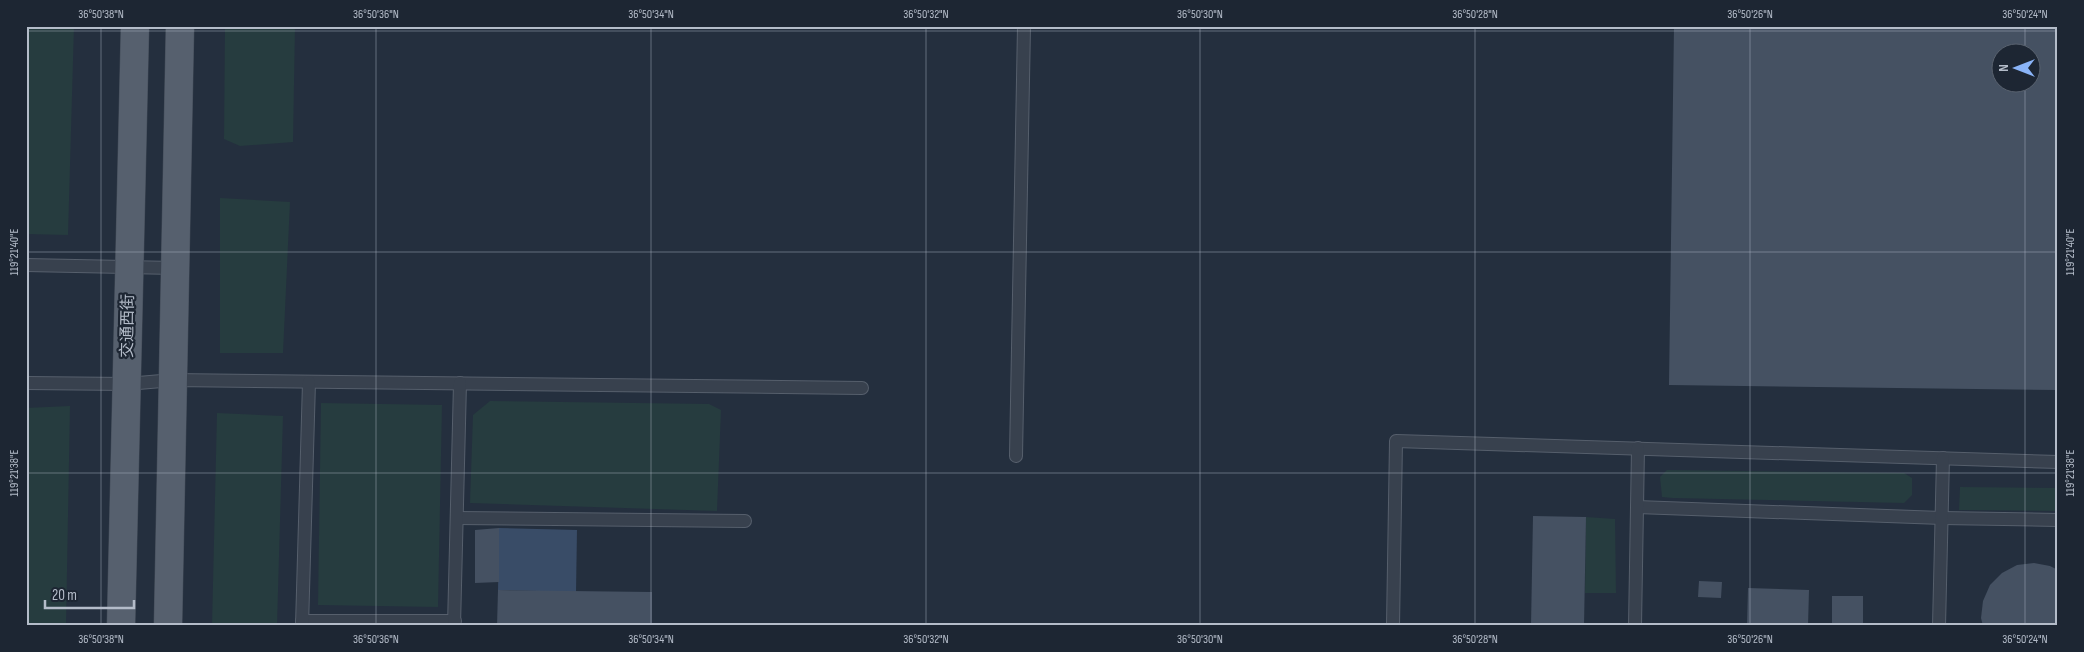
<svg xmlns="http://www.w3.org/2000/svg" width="2084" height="652" font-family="'Sofia Sans Condensed','Noto Sans SC',sans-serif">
  <rect width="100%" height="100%" fill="#242f3e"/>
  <g fill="#263c3f">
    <path d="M26,26H74L68,235L26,234Z"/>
    <path d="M225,26H295L293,142L240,146L224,139Z"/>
    <path d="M220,198L290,202L283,353H220Z"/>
    <path d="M490,401L709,404L721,410L717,511L470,503L473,415Z"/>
    <path d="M321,403L442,405L438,607L318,605Z"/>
    <path d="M70,406L66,626H26V408Z"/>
    <path d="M217,413L283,416L277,626H212Z"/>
    <path d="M1667,470L1904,473L1912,478V495L1904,503L1673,498L1662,497L1660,477Z"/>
    <path d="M1960,487L2058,488V511L1959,510Z"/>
    <path d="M1586,517L1615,519L1616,593H1585Z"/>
  </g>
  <path fill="#394c67" d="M499,528L577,530L576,592L498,590Z"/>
  <g fill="#455162" fill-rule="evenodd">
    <path d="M1674,26H2058V390L1669,385ZM2002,52H2032V82H2002Z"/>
    <path d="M1533,516L1586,517L1584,626H1531Z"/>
    <path d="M499,528V582L475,583V530Z"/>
    <path d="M2034,563L2050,566L2058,570V626H1983L1981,618L1983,601L1990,585L2002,573L2017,565Z"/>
    <path d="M1699,581L1722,582L1721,598L1698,597Z"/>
    <path d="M1748,588L1809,590L1808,626H1747Z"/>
    <path d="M498,590L652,592V626H497Z"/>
    <rect x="1832" y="596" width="31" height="30"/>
  </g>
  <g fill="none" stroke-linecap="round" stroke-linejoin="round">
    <g stroke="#565f6c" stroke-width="14">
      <g id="lane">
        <path d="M26,265L175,268"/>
        <path d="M26,383L127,384L173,380L862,388"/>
        <path d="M1016,456L1024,26"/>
        <path d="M1637,507L1942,518L2058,520"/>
        <path d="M457,518L745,521"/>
        <path d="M302,621H455"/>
        <path d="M302,626L309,382"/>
        <path d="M454,626L460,383"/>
        <path d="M1393,626L1396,441L2058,462"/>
        <path d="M1635,626L1638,448"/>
        <path d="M1939,626L1943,458"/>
      </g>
    </g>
    <g stroke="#414a57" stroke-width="29">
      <g id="primary">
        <path d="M121,626L135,26"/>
        <path d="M168,626L180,26"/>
      </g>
    </g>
    <use href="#lane" stroke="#38414e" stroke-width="12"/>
    <use href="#primary" stroke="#56606e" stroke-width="28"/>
  </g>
  <path fill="none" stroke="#b4bcc9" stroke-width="1" stroke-opacity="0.45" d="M101,26V626M376,26V626M651,26V626M926,26V626M1200,26V626M1475,26V626M1750,26V626M2025,26V52M26,31H2058M2025,82V626M26,252H2058M26,473H2058"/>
  <g text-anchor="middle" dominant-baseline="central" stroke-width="4.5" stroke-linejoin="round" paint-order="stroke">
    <g font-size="16" fill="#b4bcc9" stroke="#1d2633">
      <text transform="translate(128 326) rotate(-89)">交通西街</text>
    </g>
  </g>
  <rect width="2084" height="652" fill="none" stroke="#1d2633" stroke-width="55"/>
  <g transform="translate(2016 68) rotate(270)"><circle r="24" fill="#1d2633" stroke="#59626f"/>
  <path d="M0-4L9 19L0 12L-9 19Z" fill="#8ab4f8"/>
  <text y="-8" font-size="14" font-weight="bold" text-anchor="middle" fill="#b4bcc9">N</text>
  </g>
  <path d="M45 600v8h89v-8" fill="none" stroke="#b4bcc9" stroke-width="2.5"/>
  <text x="52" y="600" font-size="15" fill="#b4bcc9" stroke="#1d2633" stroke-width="4" paint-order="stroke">20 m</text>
  <rect x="28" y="28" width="2028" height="596" fill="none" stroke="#b4bcc9" stroke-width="2"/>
  <g font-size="12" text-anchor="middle" fill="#b4bcc9">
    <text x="101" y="18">36°50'38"N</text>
    <text x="376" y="18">36°50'36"N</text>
    <text x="651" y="18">36°50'34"N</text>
    <text x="926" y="18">36°50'32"N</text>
    <text x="1200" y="18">36°50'30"N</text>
    <text x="1475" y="18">36°50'28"N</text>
    <text x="1750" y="18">36°50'26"N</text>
    <text x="2025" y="18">36°50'24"N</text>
    <text transform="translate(2070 252) rotate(-90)" y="4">119°21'40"E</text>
    <text transform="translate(14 252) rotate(-90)" y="4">119°21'40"E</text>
    <text transform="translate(2070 473) rotate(-90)" y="4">119°21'38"E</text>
    <text transform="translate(14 473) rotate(-90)" y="4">119°21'38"E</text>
    <text x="101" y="643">36°50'38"N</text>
    <text x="376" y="643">36°50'36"N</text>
    <text x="651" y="643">36°50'34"N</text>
    <text x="926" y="643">36°50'32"N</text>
    <text x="1200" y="643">36°50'30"N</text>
    <text x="1475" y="643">36°50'28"N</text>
    <text x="1750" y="643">36°50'26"N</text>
    <text x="2025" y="643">36°50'24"N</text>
  </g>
</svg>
